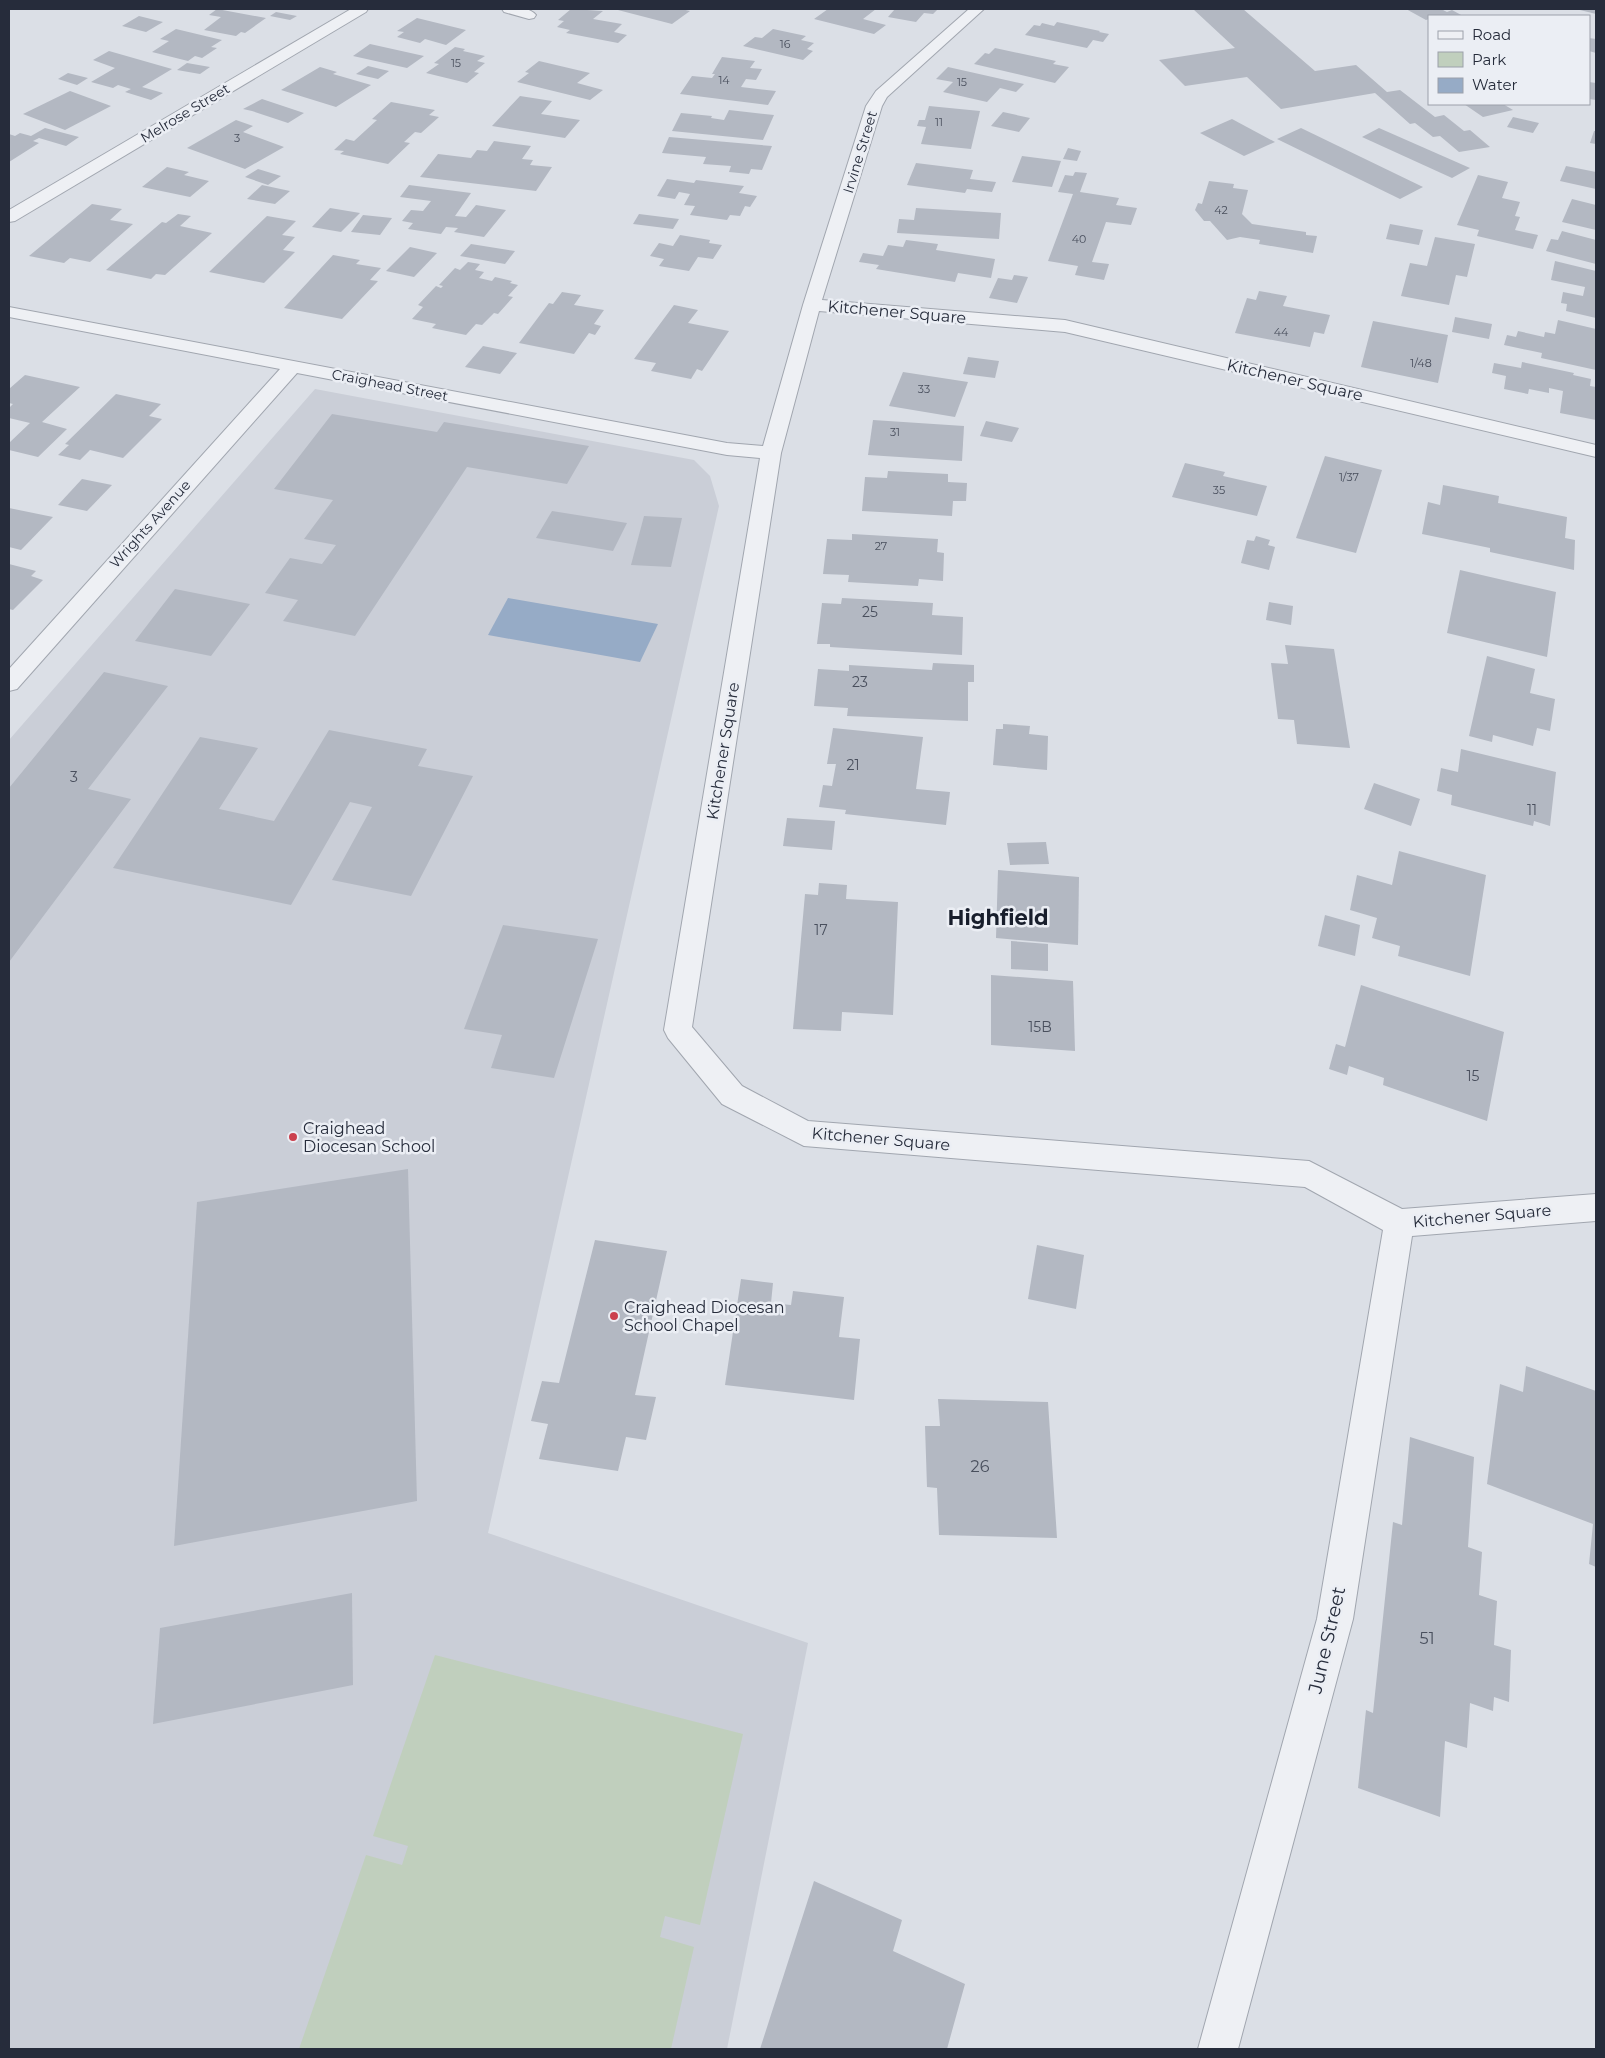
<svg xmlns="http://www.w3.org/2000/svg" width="1605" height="2058" font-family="Montserrat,sans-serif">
  <rect width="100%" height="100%" fill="#dbdfe6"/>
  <path fill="#caced7" d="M315,389L694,460L710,476L719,506L488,1533L808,1643L727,2049H9V740Z"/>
  <path fill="#c0cfbd" d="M435,1655L743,1734L700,1925L665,1916L660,1937L694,1947L671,2049H299L366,1855L402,1865L408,1846L373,1836Z"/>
  <path fill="#96abc6" d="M508,598L658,624L640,662L488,635Z"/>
  <g fill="#b3b8c2">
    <path d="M217,9L266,18L245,33L241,32L236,36L204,30L221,17L209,15Z"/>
    <path d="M571,9L603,11L593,19L622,24L614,32L627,35L618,43L566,33L570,30L557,27L564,21L558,20Z"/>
    <path d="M614,9H681L690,11L672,24Z"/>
    <path d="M828,9H876L863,19L886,25L874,34L814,19Z"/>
    <path d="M895,9H938L933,14L924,13L916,22L888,17Z"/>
    <path d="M1193,9H1243L1315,71L1356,65L1387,92L1400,90L1435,117L1444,115L1464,131L1470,130L1490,147L1459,152L1440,136L1433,137L1415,123L1410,124L1375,93L1281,109L1247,77L1185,86L1159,60L1235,48Z"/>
    <path d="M1406,9H1441L1447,12L1452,10L1463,16H1429V19L1426,20Z"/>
    <path d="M1581,9H1596V14L1580,10Z"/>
    <path d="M276,12L297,16L290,20L270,16Z"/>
    <path d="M139,16L163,22L146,32L122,26Z"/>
    <path d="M417,18L466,30L446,45L425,39L420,43L397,37L404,32L397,31Z"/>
    <path d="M1057,22L1100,31L1099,32L1109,34L1103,42L1093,40L1087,48L1025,35L1034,25L1040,26L1042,23L1054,26Z"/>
    <path d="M176,29L222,40L211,47L217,48L202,58L195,56L188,61L152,52L169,41L160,39Z"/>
    <path d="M773,29L806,36L801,40L814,43L807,49L813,51L803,60L743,46L755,37L762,38Z"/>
    <path d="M1589,38L1596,39V53L1589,51Z"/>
    <path d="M370,44L424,56L407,68L353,56Z"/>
    <path d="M455,47L465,49L463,51L485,56L477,61L485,63L474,72L479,73L467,83L426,73L439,64L434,63Z"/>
    <path d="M995,48L1056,61L1053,64L1069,67L1055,83L974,64L985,53L989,54Z"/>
    <path d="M109,51L172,69L142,87L163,93L151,100L125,92L131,89L118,85L113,88L91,82L115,68L93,60Z"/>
    <path d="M722,57L755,61L750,68L762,69L756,80L746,79L741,87L776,91L768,105L680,94L692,76L712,78L715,74H712Z"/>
    <path d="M539,61L590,73L577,83L603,90L590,100L517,82L529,73L525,72Z"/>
    <path d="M187,63L210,67L200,74L177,70Z"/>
    <path d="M368,66L389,71L378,79L356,74Z"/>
    <path d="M320,67L337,72L333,74L371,85L336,107L281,90Z"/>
    <path d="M948,67L1024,84L1016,92L1000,88L987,102L943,92L953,82L936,79Z"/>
    <path d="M68,73L88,78L77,85L58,79Z"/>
    <path d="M1589,82L1596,83V100L1589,99Z"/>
    <path d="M70,91L111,106L65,130L23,114Z"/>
    <path d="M520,96L552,101L541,114L580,120L565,138L492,126Z"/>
    <path d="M262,99L304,113L288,123L252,111L243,109Z"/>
    <path d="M391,102L435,110L429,115L439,117L421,133L415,132L404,142L410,143L388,164L340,154L344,151L334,150L346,139L354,141L377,120L372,119Z"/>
    <path d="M1464,104H1503L1513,110L1483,117Z"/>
    <path d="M929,106L980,111L971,149L921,144L926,127L917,126L919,120H925Z"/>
    <path d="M729,110L774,115L763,140L672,131L681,113L712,116L711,118L724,120Z"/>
    <path d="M1003,112L1030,118L1019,132L991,126Z"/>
    <path d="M1513,117L1539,123L1533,133L1507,127Z"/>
    <path d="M1232,119L1275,142L1244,156L1200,133Z"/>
    <path d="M236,120L253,126L243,132L284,147L245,169L187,148Z"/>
    <path d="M45,128L79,137L66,146L39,138L33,141L39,143L9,162V134L15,136L20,133L31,136Z"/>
    <path d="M1301,128L1423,187L1400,199L1277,139Z"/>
    <path d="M1379,128L1470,168L1452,178L1362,137Z"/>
    <path d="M1594,131H1596V144L1590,143Z"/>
    <path d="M669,137L772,146L762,170L751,169L749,174L729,172L731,166L703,164L706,157L662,153Z"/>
    <path d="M494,141L531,146L522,159L533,160L530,165L552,167L536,191L420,177L438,154L471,158L477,150L487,151Z"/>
    <path d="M1068,148L1081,151L1077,161L1063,159Z"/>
    <path d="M1022,156L1061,161L1052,187L1012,182Z"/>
    <path d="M916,163L973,170L970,179L996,182L992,192L967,189L965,193L907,185Z"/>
    <path d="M1566,166L1596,172V189L1560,181Z"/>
    <path d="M167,167L189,172L184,175L209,181L190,197L142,187Z"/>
    <path d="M258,169L281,176L268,185L245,177Z"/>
    <path d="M1075,172L1087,173L1080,192L1119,198L1116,205L1137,208L1131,225L1106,222L1092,262L1109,264L1104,280L1075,275L1078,266L1048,261L1073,194L1058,192L1065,175L1073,176Z"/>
    <path d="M1478,175L1508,182L1502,198L1520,202L1515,216L1520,217L1515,230L1538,235L1533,249L1477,236L1479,230L1457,225Z"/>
    <path d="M667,179L694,183L696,180L744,186L739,193L757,196L750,207L745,206L740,216L730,215L727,220L690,215L695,206L684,205L690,194L679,192L675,199L657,196Z"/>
    <path d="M1209,181L1234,184L1233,188L1248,190L1242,214L1252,224L1306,232V235L1317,236L1313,253L1259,244L1260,240L1240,237L1227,240L1210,221H1204L1195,210L1198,203L1202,204Z"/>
    <path d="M262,185L290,191L275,204L247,199Z"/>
    <path d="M409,185L471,193L455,216L466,217L476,205L506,210L484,237L454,232L458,228L446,227L441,234L408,229L413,223L402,221L411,210L423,211L431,201L400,197Z"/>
    <path d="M1572,199L1596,205V230L1562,222Z"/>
    <path d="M92,204L122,209L110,220L133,224L90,262L70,258L64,263L29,256Z"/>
    <path d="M330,208L360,213L341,232L312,227Z"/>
    <path d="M916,208L1001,213L999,239L897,233L899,219L914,220Z"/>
    <path d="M178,214L191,216L180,226L212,233L165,275L156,274L151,279L106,270L162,222L166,223Z"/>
    <path d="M639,214L679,219L673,229L633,224Z"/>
    <path d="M363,215L392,218L380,235L351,232Z"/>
    <path d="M267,216L296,221L282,235L295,237L283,250L295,252L264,283L209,272Z"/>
    <path d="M1390,224L1423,230L1419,245L1386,239Z"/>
    <path d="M1562,231L1596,240V264L1546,251L1551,239L1558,240Z"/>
    <path d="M680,235L710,240L709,243L722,245L713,259L698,257L689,271L659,266L664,259L650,256L659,243L673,246Z"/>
    <path d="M1435,237L1475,244L1467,277L1456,275L1449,305L1401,296L1410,263L1427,266Z"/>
    <path d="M906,240L938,244L936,250L995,259L991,278L958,273L955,282L876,269L879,265L859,262L863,253L883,256L888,245L903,247Z"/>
    <path d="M471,244L515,251L505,264L460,256Z"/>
    <path d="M410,247L437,253L414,277L386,271Z"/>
    <path d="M333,255L360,260L356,264L381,268L370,280L378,281L342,319L284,308Z"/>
    <path d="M1555,261L1596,271V318L1566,311L1567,304L1561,303L1563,292L1583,296L1585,287L1551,280Z"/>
    <path d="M468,262L480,264L475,270L484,272L479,278L492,281L495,277L512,281L510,283L518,285L508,296L513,297L498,314L494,313L482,325L476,324L466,335L432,328L436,324L412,319L423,307L418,305L436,286L441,288L443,286L439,285L455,268L460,270Z"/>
    <path d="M1014,275L1028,277L1017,303L989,298L998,278L1012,280Z"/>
    <path d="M1259,291L1287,296L1283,306L1330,315L1324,334L1314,332L1310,347L1235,333L1247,298L1256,300Z"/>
    <path d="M562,292L581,295L574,305L604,310L594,324L601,326L595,335L589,333L574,354L519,343L549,303L553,304Z"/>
    <path d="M674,305L698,310L688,323L729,331L702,371L697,369L691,379L651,371L656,363L634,359Z"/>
    <path d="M1455,317L1492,324L1489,339L1452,332Z"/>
    <path d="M1558,320L1596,329V370L1541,358L1542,353L1504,345L1507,335L1516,337L1518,331L1544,337L1545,332L1555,334Z"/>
    <path d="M1373,321L1448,335L1438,383L1361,367Z"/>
    <path d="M483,346L517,353L500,374L465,367Z"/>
    <path d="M968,357L999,361L995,378L963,374Z"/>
    <path d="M1522,362L1574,373L1573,375L1591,379L1590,386L1596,387V420L1560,413L1563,391L1549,388V393L1529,389L1528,394L1504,389L1506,376L1492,373L1494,363L1521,368Z"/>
    <path d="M903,372L968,382L955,417L889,406Z"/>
    <path d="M25,375L80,387L42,422L67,429L38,457L9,450V443L30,423L9,418V408L13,404L9,403V389Z"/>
    <path d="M116,394L161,404L149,416L162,419L123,458L90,450L80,460L58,455L69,445L65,444Z"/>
    <path d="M332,414L437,432L444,422L589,446L567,484L467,467L355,636L283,621L298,600L265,593L290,558L322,564L336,545L304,539L333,500L274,489Z"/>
    <path d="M873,420L964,426L962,461L868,455Z"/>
    <path d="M986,421L1019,428L1012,442L980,436Z"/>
    <path d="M1325,456L1382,470L1356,553L1296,538Z"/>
    <path d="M1185,463L1225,472L1223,476L1267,486L1257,516L1172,497Z"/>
    <path d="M888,471L948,474V482L967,483L966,501H953L952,516L862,511L865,477L887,478Z"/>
    <path d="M82,479L112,485L87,511L58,505Z"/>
    <path d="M1443,485L1499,496L1498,503L1567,517L1565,538L1575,540L1574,570L1490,552V548L1422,534L1428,502L1440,505Z"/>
    <path d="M9,508L53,517L21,550L9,547Z"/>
    <path d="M552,511L627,523L613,551L536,538Z"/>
    <path d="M644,516L682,518L671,567L631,565Z"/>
    <path d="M852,534L938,539L937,552L944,553L943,581L919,579L918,586L848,582L849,575L823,574L827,539L852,540Z"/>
    <path d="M1256,536L1270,540L1268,545L1275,547L1269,570L1241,563L1247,540L1254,541Z"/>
    <path d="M9,564L36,571L31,576L43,580L13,610L9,609Z"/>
    <path d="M1460,570L1556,592L1547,657L1447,633Z"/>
    <path d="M175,589L250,604L211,656L135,641Z"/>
    <path d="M842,598L933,603L932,615L963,617L962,655L830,647V644H817L822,603L841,604Z"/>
    <path d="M1269,602L1293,606L1291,625L1266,620Z"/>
    <path d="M1285,645L1334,649L1350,748L1297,744L1294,720L1278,719L1271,663L1288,664Z"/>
    <path d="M1487,656L1535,669L1530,693L1555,699L1550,731L1537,728L1533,746L1493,735L1492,742L1469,736Z"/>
    <path d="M933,663L974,665V682H968V721L847,716L848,708L814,706L818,669L849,671V665L932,670Z"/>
    <path d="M104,672L168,686L88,789L131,799L9,962V788Z"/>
    <path d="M1003,724L1030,726L1029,734L1048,736L1047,770L993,765L996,729H1003Z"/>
    <path d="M833,728L923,737L916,789L950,792L946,825L845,814L846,810L819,807L823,785L832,786L836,764H827Z"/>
    <path d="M329,730L427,749L418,766L473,776L411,896L332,880L372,807L350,802L291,905L113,868L200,737L258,748L219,809L274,821Z"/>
    <path d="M1461,749L1556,772L1550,826L1534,821L1533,826L1451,805L1452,795L1437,791L1441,768L1458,772Z"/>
    <path d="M1374,783L1420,799L1411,826L1364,809Z"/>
    <path d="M787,818L835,821L832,850L783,846Z"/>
    <path d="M1046,842L1049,864L1010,865L1007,843Z"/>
    <path d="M1399,851L1486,875L1470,976L1398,956L1400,946L1372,938L1377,918L1350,910L1357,875L1392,885Z"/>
    <path d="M998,870L1079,877L1078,945L996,938Z"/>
    <path d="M819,883L847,885L846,899L898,902L893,1015L842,1012L841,1031L793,1029L805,894L818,895Z"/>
    <path d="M1325,915L1360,925L1355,956L1318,946Z"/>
    <path d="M503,925L598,939L554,1078L491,1068L502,1035L464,1029Z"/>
    <path d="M1011,941L1048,944V971L1011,969Z"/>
    <path d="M991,975L1073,981L1075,1051L991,1045Z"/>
    <path d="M1361,985L1504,1032L1487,1121L1383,1085L1384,1078L1349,1066L1347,1075L1329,1069L1336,1044L1345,1047Z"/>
    <path d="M408,1169L417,1501L174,1546L197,1202Z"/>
    <path d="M595,1240L667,1251L635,1395L656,1397L646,1440L626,1437L618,1471L539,1459L548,1424L531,1421L542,1381L559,1383Z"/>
    <path d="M1037,1245L1084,1255L1076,1309L1028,1299Z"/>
    <path d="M741,1279L773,1283L771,1303L791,1305L793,1291L844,1297L839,1337L860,1339L854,1400L725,1385Z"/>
    <path d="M1526,1366L1596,1391V1567L1589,1564L1593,1524L1487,1484L1500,1384L1523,1392Z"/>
    <path d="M938,1399L1048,1402L1057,1538L939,1535L937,1488L927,1487L925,1426H940Z"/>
    <path d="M1410,1437L1474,1457L1468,1547L1482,1552L1479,1595L1497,1601L1494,1645L1511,1650L1509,1702L1494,1697L1493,1711L1470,1703L1467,1748L1445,1741L1440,1817L1358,1788L1366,1710L1373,1713L1393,1522L1402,1525Z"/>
    <path d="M352,1593L353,1685L153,1724L160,1628Z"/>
    <path d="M814,1881L902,1920L893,1951L965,1984L947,2049H760Z"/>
  </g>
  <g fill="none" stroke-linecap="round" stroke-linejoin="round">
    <g stroke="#a1a6af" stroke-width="2">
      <g id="minor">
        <path d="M351,9H368L366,12L15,221L9,222V210Z"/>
        <path d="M502,9C513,8 528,6 536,15L534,18L529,19L504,12Z"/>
        <path d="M969,9H984L887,97L882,106L822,300L1065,320L1596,445V457L1065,332L819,311L781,453L692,1027L742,1086L808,1121L1309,1161L1402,1209L1596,1194V1221L1412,1236L1353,1619L1238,2049H1198L1317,1619L1383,1230L1305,1187L804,1146L722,1104L668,1038L664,1030L760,458L727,455L297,373L17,689L9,691V669L280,369L9,317V307L727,443L763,446L803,305L866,106L876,91Z"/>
      </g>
    </g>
    <use href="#minor" fill="#eef0f4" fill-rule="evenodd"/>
  </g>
  <g fill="#cb404d" stroke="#ebeef4" stroke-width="2">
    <circle cx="293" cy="1137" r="5"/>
    <circle cx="614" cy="1316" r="5"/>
  </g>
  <g text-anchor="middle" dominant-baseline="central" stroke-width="5" stroke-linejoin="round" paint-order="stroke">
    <g font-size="11" fill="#494f5d">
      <text x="785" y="44">16</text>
      <text x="456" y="63">15</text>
      <text x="724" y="80">14</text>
      <text x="962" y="82">15</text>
      <text x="939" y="122">11</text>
      <text x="237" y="138">3</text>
      <text x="1221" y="210">42</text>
      <text x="1079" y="239">40</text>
      <text x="1281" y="332">44</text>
      <text x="1421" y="363">1/48</text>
      <text x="924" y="389">33</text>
      <text x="895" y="432">31</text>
      <text x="1349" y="477">1/37</text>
      <text x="1219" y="490">35</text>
      <text x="881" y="546">27</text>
    </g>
    <g font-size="14" fill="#262c3b" stroke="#ebeef4">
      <text transform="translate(185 113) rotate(-31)">Melrose Street</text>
      <text transform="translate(860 152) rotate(-73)">Irvine Street</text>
      <text transform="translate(390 385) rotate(11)">Craighead Street</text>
      <text transform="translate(150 524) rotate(-48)">Wrights Avenue</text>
    </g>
    <g font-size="14" fill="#494f5d">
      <text x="870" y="612">25</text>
      <text x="860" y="682">23</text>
      <text x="853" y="765">21</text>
      <text x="74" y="777">3</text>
      <text x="1532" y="810">11</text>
      <text x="821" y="930">17</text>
      <text x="1040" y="1027">15B</text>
      <text x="1473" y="1076">15</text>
    </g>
    <g font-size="16" fill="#262c3b" stroke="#ebeef4">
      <text transform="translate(897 312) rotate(5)">Kitchener Square</text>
      <text transform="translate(1295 380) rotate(13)">Kitchener Square</text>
      <text transform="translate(723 751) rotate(-81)">Kitchener Square</text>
      <text transform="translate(881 1139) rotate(5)">Kitchener Square</text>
      <text transform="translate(1482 1216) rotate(-5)">Kitchener Square</text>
    </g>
    <g font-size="16" fill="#262c3b" stroke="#ebeef4" text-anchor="start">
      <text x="303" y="1128">Craighead<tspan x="303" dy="18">Diocesan School</tspan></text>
      <text x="624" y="1307">Craighead Diocesan<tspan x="624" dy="18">School Chapel</tspan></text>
    </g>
    <g font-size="16" fill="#494f5d">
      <text x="980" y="1466">26</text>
      <text x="1427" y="1638">51</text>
    </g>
    <g font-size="19" fill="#262c3b" stroke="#ebeef4">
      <text transform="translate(1327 1640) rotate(-77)">June Street</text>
    </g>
    <g font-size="21" font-weight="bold" fill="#181e2c" stroke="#ebeef4">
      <text x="998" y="917">Highfield</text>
    </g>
  </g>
  <rect width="1605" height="2058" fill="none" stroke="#262c3b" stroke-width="20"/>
  <rect x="1428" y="15" width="162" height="90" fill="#ebeef4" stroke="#9ca0aa"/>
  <rect x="1438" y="31" width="25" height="8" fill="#eef0f4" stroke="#9ca0aa"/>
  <text x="1472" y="40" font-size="15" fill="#262c3b">Road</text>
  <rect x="1438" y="52" width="25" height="15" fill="#c0cfbd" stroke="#9ca0aa"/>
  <text x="1472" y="65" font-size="15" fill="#262c3b">Park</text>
  <rect x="1438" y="78" width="25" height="15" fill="#96abc6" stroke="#9ca0aa"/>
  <text x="1472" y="90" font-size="15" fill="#262c3b">Water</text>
</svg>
